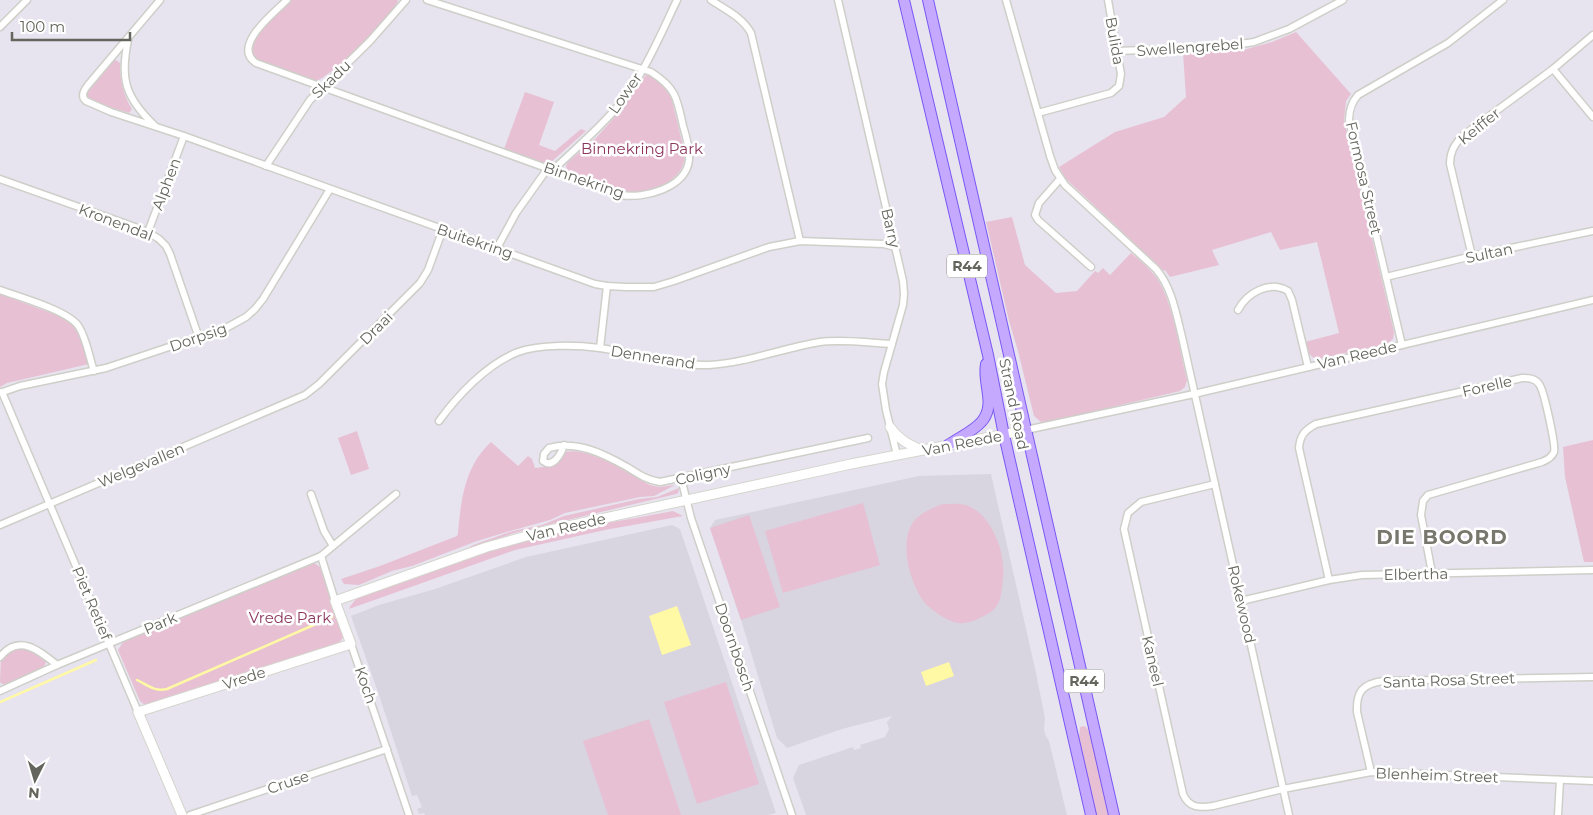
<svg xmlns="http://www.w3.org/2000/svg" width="1593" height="815" font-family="Montserrat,sans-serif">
  <rect width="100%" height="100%" fill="#e7e4ef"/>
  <g fill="#d8d5e1">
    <path d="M991,474L1036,673L1045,718L1044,730L1046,736L1049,741L1067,815H806L793,778L799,765L853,747L854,750L861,748L860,745L885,737L889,729L887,722L892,716L842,729L787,748L777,738L741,620L710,528L715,520L919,476Z"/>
    <path d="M672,525L680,529L776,813L768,815H425L424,813L419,814L417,809L422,807L419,800L417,795L412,796L378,692L351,616L379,605L435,589L526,557Z"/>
  </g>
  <g fill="#e7c0d4">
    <path d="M291,0H398C396,14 330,78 316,81L259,61C253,57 249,52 251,45C254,34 282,8 291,0Z"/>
    <path d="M1296,32L1351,94L1346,101L1344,120L1394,332L1393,339L1387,344L1318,359C1309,358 1307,350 1305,342L1339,333L1317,242L1280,250L1271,232L1212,250L1219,265L1170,277L1165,270L1164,271L1066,179L1059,167L1115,132L1164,117L1186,97L1183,53L1247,49L1272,42Z"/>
    <path d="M116,60L120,63C120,80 123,95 132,109L129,113L90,101L85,96L113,61Z"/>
    <path d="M646,75L652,76L670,92L685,154C685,183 648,194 623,192L569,172L566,167L567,163L596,138L613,119Z"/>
    <path d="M525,92L554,102L539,145L555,151L581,129L586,131L550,163L542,162L504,149Z"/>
    <path d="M1012,217L1025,265L1056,293L1077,291L1095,271L1098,273L1103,268L1110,275L1131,253C1140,260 1149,268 1156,277C1174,304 1179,348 1187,380L1185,387L1180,391L1061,419L1041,422L1034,416L1018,351L1009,321L986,222Z"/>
    <path d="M0,294L78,323L89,364L7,383L0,387Z"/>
    <path d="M357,431L369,469L351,475L338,438Z"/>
    <path d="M1593,440V562H1584L1565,477L1563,447Z"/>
    <path d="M491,442L518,466L528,456L532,459L535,468C551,466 554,465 565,452C590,446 628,473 650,485L659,487L675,485L654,496L640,497L565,513L550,520L510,531L477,541L412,566L392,571L359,585L344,584L341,579L380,566L457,536L458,533C461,499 465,466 491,442Z"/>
    <path d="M679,488L678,493L676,494L543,526L514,533L465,550L473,545L513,531L542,525L564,516L639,499L657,497Z"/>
    <path d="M863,503L880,565L783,593L765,531Z"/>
    <path d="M943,504C950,504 959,503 966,505C992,514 1006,553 1003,578C1001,599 1001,609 980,618C974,621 965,624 958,623C947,621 934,612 926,604C910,586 898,541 914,521C922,512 932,508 943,504Z"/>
    <path d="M673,511L683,516L605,530L515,550L349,609L351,605L356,599C410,579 468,555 524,540C573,527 623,521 673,511Z"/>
    <path d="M749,515L780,607L741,620L710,528Z"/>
    <path d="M313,562L320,567L343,636L341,641L333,646L150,704L145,705L140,701L118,650L123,642Z"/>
    <path d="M19,648C31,649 39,651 46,662L43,669L6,684H2L0,682L1,658L9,652Z"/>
    <path d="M726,682L759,784L697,804L664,702Z"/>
    <path d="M649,719L681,815H608L583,741Z"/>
    <path d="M1084,726L1087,728L1091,735L1108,815H1095L1079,738L1080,727Z"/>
  </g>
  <g fill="#fff8a4">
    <path d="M677,606L691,645L662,655L649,616Z"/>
    <path d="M949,662L954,676L926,686L921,672Z"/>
  </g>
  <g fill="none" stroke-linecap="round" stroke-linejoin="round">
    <g stroke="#fff8a4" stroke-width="2.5">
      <path d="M137,680C147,685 155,692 167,689L332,617"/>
      <path d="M0,702L96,660"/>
    </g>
    <g stroke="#cecfc8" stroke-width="9">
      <g id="street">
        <path d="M160,0L88,85C84,90 80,96 86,101L111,112L184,136L595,284L607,286L626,287H654L674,281L769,247L800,241L884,244L895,247"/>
        <path d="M287,0C274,13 231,46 256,63L621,195C644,199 686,188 689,160C690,148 686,136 683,126C677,98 676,88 651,72L427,0"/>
        <path d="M711,0C726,10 742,17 751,33L800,241"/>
        <path d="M838,0L903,281L904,294L903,305L884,372L882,384L886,410L897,455"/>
        <path d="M1006,0L1050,156L1055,170L1065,185L1156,269C1172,288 1176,313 1182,337L1289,815"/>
        <path d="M0,27L27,0"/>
        <path d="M128,40C120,79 125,97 154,125"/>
        <path d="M1117,51L1222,47L1254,42L1289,29L1343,0"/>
        <path d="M1553,69L1593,117"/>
        <path d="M1038,113L1111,93L1119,86L1121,74L1108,0"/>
        <path d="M266,166L310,100L370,41L406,0"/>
        <path d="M553,170C575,149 599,129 619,105C644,74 660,36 677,0"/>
        <path d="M0,179L135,227L148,232L159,239L166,246L170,254L199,338"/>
        <path d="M1060,179L1039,203L1035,215L1038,220L1091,267"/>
        <path d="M148,232L184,136"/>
        <path d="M497,248L516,213L548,168"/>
        <path d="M1472,256L1450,164C1450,152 1454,146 1461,137L1553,69L1593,35"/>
        <path d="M1386,277L1472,256L1593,231"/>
        <path d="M0,290C19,297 70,311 79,327C87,340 89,357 94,371"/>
        <path d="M1238,310C1247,293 1269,280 1288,291L1292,300L1308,367"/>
        <path d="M1402,345L1349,120C1349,110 1351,103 1358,95L1448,43L1503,0"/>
        <path d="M600,348L607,286"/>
        <path d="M2,392L138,712"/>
        <path d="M0,393L20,386L106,368L226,328L246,317L255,309L263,299L330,189"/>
        <path d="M439,421C458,395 487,364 518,352C540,344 577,345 600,348C637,353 671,366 709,365C746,363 783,348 820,342C843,339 868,343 892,344"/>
        <path d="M1026,430L1194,394L1593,300"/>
        <path d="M564,445C561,454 553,469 543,461L544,454L549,448C577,440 604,454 627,467C638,474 647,480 660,482L868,438"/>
        <path d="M681,478L691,518L792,815"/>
        <path d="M1215,484L1141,502L1128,513L1124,529L1183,794C1189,808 1199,808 1213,806L1283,789L1371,772L1593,781"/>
        <path d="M311,494L324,531L333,546"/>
        <path d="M0,525L305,395L319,384L420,283L428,270L443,229"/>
        <path d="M321,556L335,601"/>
        <path d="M1329,580L1299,448C1300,435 1305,430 1316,424L1522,378C1528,378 1535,378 1539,384C1544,390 1556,446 1554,452C1552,457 1547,460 1542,462L1428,495L1423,501L1421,515L1432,573"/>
        <path d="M1241,601L1329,580L1362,575L1593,570"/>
        <path d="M351,644L409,815"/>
        <path d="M0,657C19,633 40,651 57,665"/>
        <path d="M0,691L57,665L321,556L396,494"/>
        <path d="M1371,772L1357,712C1356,691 1363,684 1383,681L1593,677"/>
        <path d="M190,815L387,749"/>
        <path d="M1558,815L1560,780"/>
      </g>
    </g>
    <g stroke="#d4d5cc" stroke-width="11">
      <g id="secondary">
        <path d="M890,427C898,439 908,444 921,450"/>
        <path d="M182,815L138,712L351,644L335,601L487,547L541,532L851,464L1026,430"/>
      </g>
    </g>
    <g stroke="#7958f4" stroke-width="12">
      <g id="primary">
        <path d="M904,0L988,355L1004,435L1091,815"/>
        <path d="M928,0L1114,815"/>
        <path d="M948,445C969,431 993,424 988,395C987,385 984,375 986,364"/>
      </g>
    </g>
    <use href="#street" stroke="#fff" stroke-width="6"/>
    <use href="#secondary" stroke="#fff" stroke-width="9"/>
    <use href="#primary" stroke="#c5a9ff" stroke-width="10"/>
  </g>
  <g text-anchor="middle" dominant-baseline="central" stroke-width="5" stroke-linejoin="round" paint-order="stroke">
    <g fill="#fff" stroke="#92938d" stroke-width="1">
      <rect x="947" y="254.5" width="40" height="23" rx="4"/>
      <rect x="1064" y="669.5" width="40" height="23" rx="4"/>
    </g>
    <g font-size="14" font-weight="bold" fill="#64655c">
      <text x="967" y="266">R44</text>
      <text x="1084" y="681">R44</text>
    </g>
    <g font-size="15" fill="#64655c" stroke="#fff">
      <text transform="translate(1115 41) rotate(80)">Bulida</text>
      <text transform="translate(1190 47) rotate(-4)">Swellengrebel</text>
      <text transform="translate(331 79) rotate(-44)">Skadu</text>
      <text transform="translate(625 93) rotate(-55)">Lower</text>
      <text transform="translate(1479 126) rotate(-39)">Keiffer</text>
      <text transform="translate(1364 178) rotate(77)">Formosa Street</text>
      <text transform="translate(584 180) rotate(19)">Binnekring</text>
      <text transform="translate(166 184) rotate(-69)">Alphen</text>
      <text transform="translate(116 222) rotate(21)">Kronendal</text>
      <text transform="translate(891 228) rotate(77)">Barry</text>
      <text transform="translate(475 241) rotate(19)">Buitekring</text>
      <text transform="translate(1489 253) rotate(-12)">Sultan</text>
      <text transform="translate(376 328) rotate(-45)">Draai</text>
      <text transform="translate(198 337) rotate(-19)">Dorpsig</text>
      <text transform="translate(1357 355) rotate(-13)">Van Reede</text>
      <text transform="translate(653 357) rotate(9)">Dennerand</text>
      <text transform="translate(1487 386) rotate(-13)">Forelle</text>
      <text transform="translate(1014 404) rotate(78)">Strand Road</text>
      <text transform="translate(962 443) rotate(-11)">Van Reede</text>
      <text transform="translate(141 465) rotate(-23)">Welgevallen</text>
      <text transform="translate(703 474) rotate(-12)">Coligny</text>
      <text transform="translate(566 527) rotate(-13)">Van Reede</text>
      <text transform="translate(1416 574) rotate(-1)">Elbertha</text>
      <text transform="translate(92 603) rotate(67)">Piet Retief</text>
      <text transform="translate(1242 604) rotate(77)">Rokewood</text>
      <text transform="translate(160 623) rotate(-23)">Park</text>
      <text transform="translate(735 647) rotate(71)">Doornbosch</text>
      <text transform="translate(1153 661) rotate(77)">Kaneel</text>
      <text transform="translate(244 678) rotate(-18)">Vrede</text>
      <text transform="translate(1449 680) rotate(-2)">Santa Rosa Street</text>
      <text transform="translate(366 685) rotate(71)">Koch</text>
      <text transform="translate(1437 775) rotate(2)">Blenheim Street</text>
      <text transform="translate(288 782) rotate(-19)">Cruse</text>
    </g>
    <g font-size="15" fill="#8b355d" stroke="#fff">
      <text x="642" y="148">Binnekring Park</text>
      <text x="290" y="617">Vrede Park</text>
    </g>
    <g font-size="20" font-weight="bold" letter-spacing="1" fill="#77776d" stroke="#fff">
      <text x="1442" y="537">DIE BOORD</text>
    </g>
  </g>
  <g transform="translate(35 780) rotate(185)" stroke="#ffffff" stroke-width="4" paint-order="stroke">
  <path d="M0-4L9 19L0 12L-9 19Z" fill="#64655c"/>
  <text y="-8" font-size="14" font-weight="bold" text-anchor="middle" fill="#64655c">N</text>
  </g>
  <path d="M12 32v8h118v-8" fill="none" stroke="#64655c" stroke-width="2.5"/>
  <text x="20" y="32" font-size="15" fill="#64655c" stroke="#ffffff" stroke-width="4" paint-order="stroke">100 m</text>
</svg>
